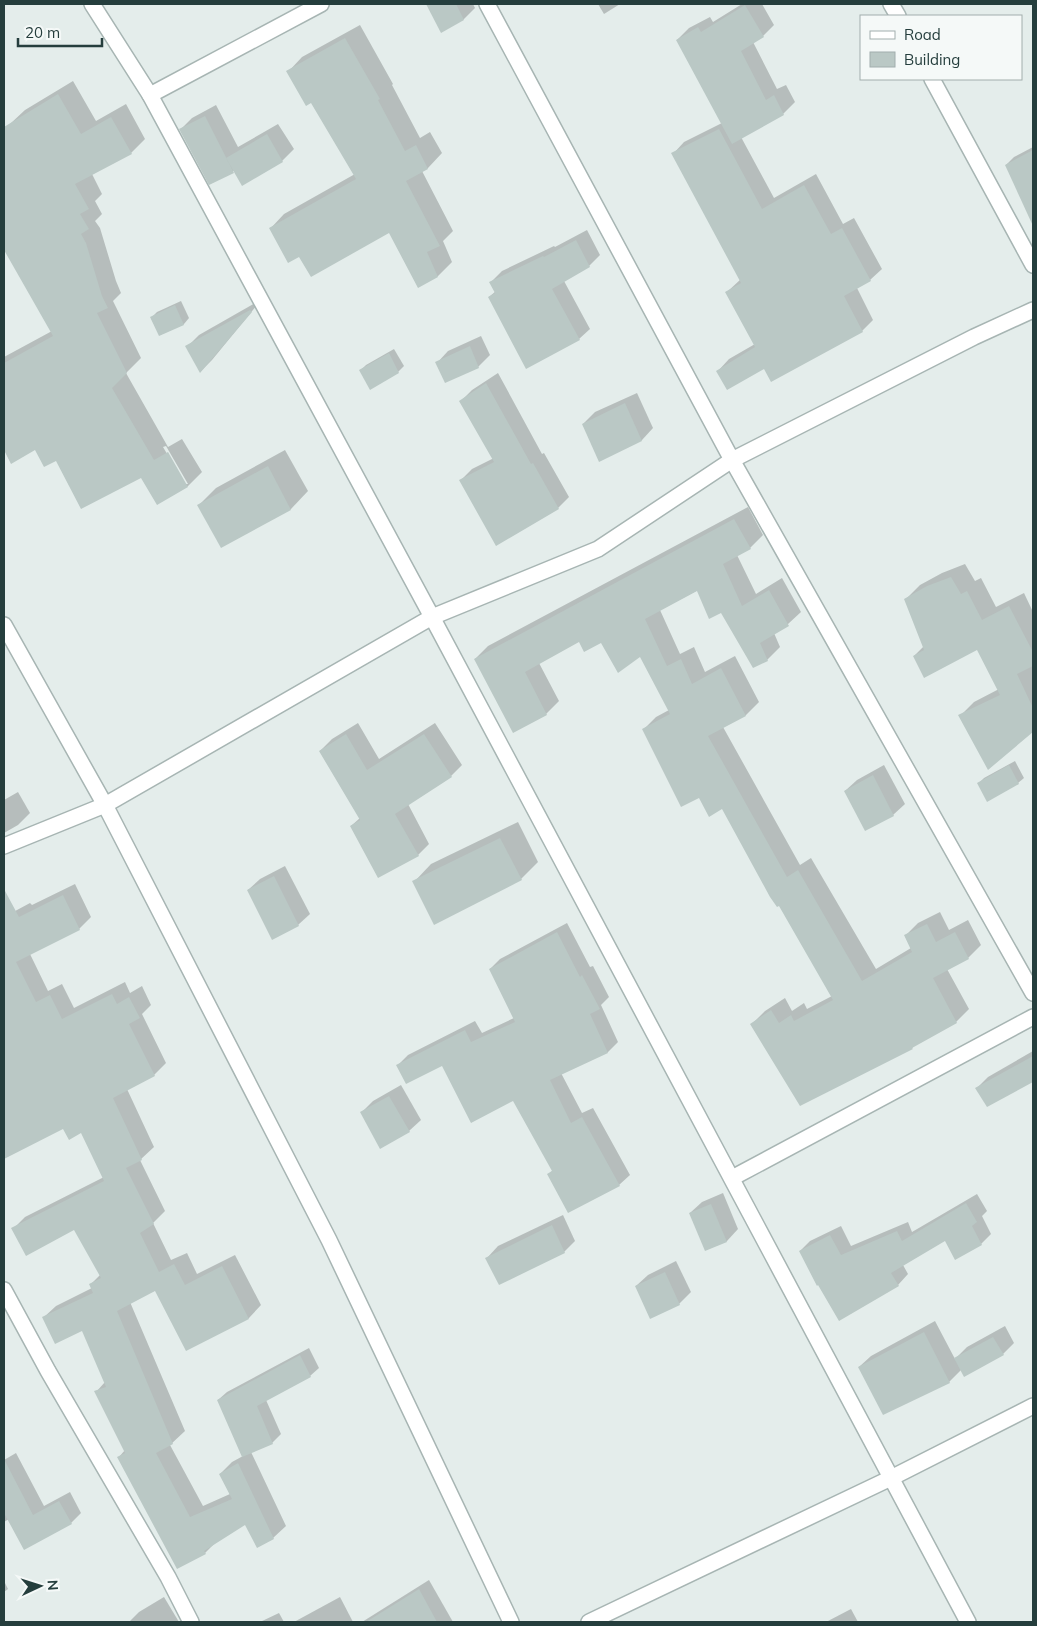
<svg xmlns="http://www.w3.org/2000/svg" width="1037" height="1626" font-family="Mulish,sans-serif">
  <rect width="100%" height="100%" fill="#e4edeb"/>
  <g fill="#0003" fill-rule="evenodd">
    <path d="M427,4H473L475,8L464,19L442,31Z"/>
    <path d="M598,4H620L604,14Z"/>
    <path d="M742,4H762L774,25L763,36L753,42L777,89L786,85L795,102L783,114L741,137L774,198L816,174L843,224L854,218L882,269L870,280L857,288L873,320L862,331L764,367L718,371L729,359L755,344L727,292L741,279L673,154L684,142L722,123L677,40L689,28L710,17L713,22Z"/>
    <path d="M360,25L393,84L392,85L420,138L430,132L442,153L428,168L422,171L453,231L443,241L452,262L438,276L418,286L389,231L299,255L270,229L284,214L355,174L312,102L288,72L302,57Z"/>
    <path d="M73,81L96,121L126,104L145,139L131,153L92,174L102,194L95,201L102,214L95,221L100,228L116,281L121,293L113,301L141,358L126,373L168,447L182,439L202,472L188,486L158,503L142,476L57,459L35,449L12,462L4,448V357L52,331L4,247V172L29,156L10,124L25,110ZM166,446L188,484H185L163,447Z"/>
    <path d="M216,105L238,147L278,124L294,149L282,161L235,170L210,184L181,129L192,118Z"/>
    <path d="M1033,147V223L1006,165L1014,157Z"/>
    <path d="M587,230L600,255L589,266L564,281L590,329L579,339L489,297L496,291L491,282L502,271L554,246L555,247Z"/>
    <path d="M262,299L212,360L201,371L187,347L199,335Z"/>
    <path d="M181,301L189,318L184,324L160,335L151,318L157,312Z"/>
    <path d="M481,336L490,355L478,367L445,381L437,363L448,351Z"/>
    <path d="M394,349L404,366L398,372L370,388L361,370L366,365Z"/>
    <path d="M498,373L542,454L544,453L569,497L558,508L461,480L472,469L494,458L461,401L472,390Z"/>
    <path d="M637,393L653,428L642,440L600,460L583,424L595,412Z"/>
    <path d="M285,450L308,491L291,509L222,546L199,505L216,488Z"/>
    <path d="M748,507L763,535L750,548L737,555L756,594L782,578L801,612L788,624L774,633L780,647L767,660L722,611L698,590L660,610L680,654L694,647L705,672L735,656L759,702L746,715L723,727L800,865L811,858L876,969L911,948L905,936L918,923L940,912L949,930L968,920L981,945L968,958L947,969L969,1009L956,1022L917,1043L912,1048L752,1024L765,1011L785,998L792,1011L804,1003L807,1009L832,996L723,808L700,796L643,730L656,717L669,710L641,656L601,641H579L539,663L559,701L546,714L475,659L488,646Z"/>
    <path d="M965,564L975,581L981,578L996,607L1024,593L1033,612V730L988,768L960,716L974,702L999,689L978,648L914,656L924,646L906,599L920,585L942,573Z"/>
    <path d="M358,723L379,759L435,723L462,765L451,776L408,804L429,844L418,855L351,826L360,818L320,751L332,739Z"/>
    <path d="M1015,761L1024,778L1018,783L978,784L984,778Z"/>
    <path d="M884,765L905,804L893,815L845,791L857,780Z"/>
    <path d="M18,792L30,813L18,825L4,833V800Z"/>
    <path d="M518,822L538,862L521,879L414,882L431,864Z"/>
    <path d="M285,866L310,914L298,925L248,890L260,879Z"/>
    <path d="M75,884L91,917L79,929L30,954L48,991L62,984L74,1008L125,982L130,993L142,986L151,1005L142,1014L166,1063L154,1075L127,1089L154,1147L140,1160L165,1211L153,1223L171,1260L187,1253L197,1274L235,1255L261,1305L249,1318L187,1349L156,1290L130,1302L185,1431L170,1445L203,1506L230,1494L220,1474L232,1462L243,1456L218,1400L227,1392L309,1348L319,1368L310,1376L266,1400L281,1434L272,1443L251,1452L286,1526L273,1538L246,1523L217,1541L205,1553L119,1457L125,1450L96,1392L105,1382L83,1329L43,1318L56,1306L92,1288L90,1285L101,1274L74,1228L13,1229L25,1217L104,1177L81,1131L63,1127L4,1158V917L30,903L32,905Z"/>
    <path d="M567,923L590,967L593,966L609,997L601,1005L618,1042L608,1052L561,1073L582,1113L593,1108L630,1175L619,1185L549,1174L553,1170L513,1099L442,1065H398L408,1055L475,1021L482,1033L514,1018L490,969L500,959Z"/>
    <path d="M1033,1051V1080L987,1105L977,1088L988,1077Z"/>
    <path d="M401,1085L421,1120L409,1131L361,1113L373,1101Z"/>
    <path d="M723,1193L738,1229L727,1241L706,1250L690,1213L702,1202Z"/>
    <path d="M977,1194L987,1211L982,1216L991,1234L981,1244L946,1239L903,1265L908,1274L898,1285L800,1251L810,1241L841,1226L851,1246L908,1222L912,1232Z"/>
    <path d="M563,1215L575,1241L564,1252L487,1258L498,1246Z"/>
    <path d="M676,1261L691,1292L679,1304L636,1286L648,1275Z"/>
    <path d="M935,1321L955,1359L967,1347L1005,1326L1014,1343L1003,1354L962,1369L949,1382L859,1367L871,1356Z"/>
    <path d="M16,1453L44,1506L70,1492L81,1513L71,1523L9,1519L4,1522V1460Z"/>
    <path d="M429,1580L453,1622H362Z"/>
    <path d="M4,1581L8,1589L4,1592Z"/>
    <path d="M164,1597L179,1622H129L139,1612Z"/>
    <path d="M340,1597L353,1622H294Z"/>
    <path d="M851,1609L858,1622H826Z"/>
    <path d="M279,1613L284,1622H260Z"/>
  </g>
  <g fill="#bac8c5">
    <path d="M426,4H456L464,20L441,33Z"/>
    <path d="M745,5L764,37L741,51L766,100L774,95L784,115L732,144L676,40L698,27L701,32Z"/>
    <path d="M345,38L380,99L378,100L405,151L416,145L428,169L406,181L440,246L427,252L438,277L418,288L389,233L311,277L299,257L288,263L269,228L356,179L311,103L306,106L286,71Z"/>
    <path d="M58,94L81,134L111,117L132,154L75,184L89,209L80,214L89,229L81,234L86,243L102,296L108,308L97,313L127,373L112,388L154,460L168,452L188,487L157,505L141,478L81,509L56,461L44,467L35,450L11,464L4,450V363L53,336L4,250V127Z"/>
    <path d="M205,116L234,173L209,185L179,129Z"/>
    <path d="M719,129L762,209L804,185L831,234L842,228L871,281L844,296L863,332L771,382L764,369L727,390L716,371L755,347L725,292L741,283L671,153Z"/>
    <path d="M267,134L283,162L242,186L226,158Z"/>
    <path d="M1033,150V226L1005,165Z"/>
    <path d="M576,240L590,267L552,289L580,340L526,369L488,297L495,293L489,282L543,256L544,257Z"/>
    <path d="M175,305L184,325L159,336L150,317Z"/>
    <path d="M250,310L252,312L200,373L185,346Z"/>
    <path d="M470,346L479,368L445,383L435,362Z"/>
    <path d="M389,353L399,373L370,390L359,370Z"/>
    <path d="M486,383L531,464L533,463L559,509L496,546L459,480L494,462L459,401Z"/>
    <path d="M625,403L642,441L599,462L582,424Z"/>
    <path d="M268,466L291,510L221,548L197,505Z"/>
    <path d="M734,519L751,549L723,564L742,606L769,590L789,626L760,643L768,661L753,668L721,613L709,619L697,591L645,619L667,666L681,659L692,684L721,668L746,716L708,736L787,877L798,870L862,981L912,952L904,935L927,924L936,942L955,932L969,959L933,978L957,1023L912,1048L913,1049L800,1106L750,1024L771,1010L779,1023L791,1015L794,1021L833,1000L779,906L777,907L770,897L722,809L709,817L699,798L681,807L642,729L670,714L640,657L618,673L601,643L584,652L579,642L525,672L547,715L513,733L474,659Z"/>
    <path d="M951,577L961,594L967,591L982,620L1009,606L1033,652V666L1017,674L1033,708V732L988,770L958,715L1000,695L977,650L924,678L913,656L924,650L904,599L927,586Z"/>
    <path d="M346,734L367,770L424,734L452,777L395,814L419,856L378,878L350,826L360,820L319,751Z"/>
    <path d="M1009,765L1019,784L987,802L977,783Z"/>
    <path d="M873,775L894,816L865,831L844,791Z"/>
    <path d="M500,838L522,880L434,925L412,881Z"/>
    <path d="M274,876L299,926L272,940L247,890Z"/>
    <path d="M4,889L19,917L63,895L80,930L16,962L36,1002L50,995L62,1019L112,994L117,1004L129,997L140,1018L129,1024L155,1076L113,1098L142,1160L126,1168L154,1224L140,1233L159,1272L174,1264L185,1285L222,1266L249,1319L186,1351L155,1291L117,1311L173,1444L156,1453L190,1517L232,1499L219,1474L238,1463L274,1539L257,1548L245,1525L204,1551L206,1554L177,1569L117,1457L125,1453L94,1391L106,1387L82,1331L55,1344L42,1317L93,1293L89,1284L101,1278L74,1230L26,1256L11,1228L104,1181L81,1133L69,1140L63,1129L4,1159Z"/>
    <path d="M557,932L580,977L582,975L600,1009L590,1014L608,1053L550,1080L571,1123L582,1117L620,1186L568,1213L547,1174L552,1171L513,1101L471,1123L442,1066L406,1084L396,1065L465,1030L471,1042L515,1022L489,969Z"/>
    <path d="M1033,1056V1082L987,1107L975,1088Z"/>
    <path d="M389,1096L410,1132L380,1149L360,1112Z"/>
    <path d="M966,1203L977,1222L972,1226L982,1245L955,1260L945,1241L891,1273L899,1286L839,1321L818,1285L817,1286L799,1251L830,1235L841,1255L897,1231L902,1241Z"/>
    <path d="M711,1204L727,1242L705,1251L689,1213Z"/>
    <path d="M552,1225L565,1253L499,1285L485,1258Z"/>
    <path d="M665,1272L680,1305L650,1319L635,1286Z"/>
    <path d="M924,1332L950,1383L883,1415L858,1367Z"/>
    <path d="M993,1337L1004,1355L964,1377L954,1358Z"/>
    <path d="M300,1355L311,1377L257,1406L273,1444L242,1457L217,1400Z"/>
    <path d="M4,1459L33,1515L59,1501L72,1524L24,1550L4,1513Z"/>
    <path d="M419,1589L437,1622H366Z"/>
  </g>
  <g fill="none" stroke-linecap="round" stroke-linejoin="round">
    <g stroke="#a7b5b3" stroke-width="18">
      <g id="street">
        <path d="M92,4L150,95L432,617L968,1622"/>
        <path d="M487,4L732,460L1033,993"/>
        <path d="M891,4L898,16"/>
        <path d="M932,79L1033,265"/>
        <path d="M150,95L321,4"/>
        <path d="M4,625L105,805L329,1240L511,1622"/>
        <path d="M4,846L105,805L432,617L598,549L732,460L974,337L1033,310"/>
        <path d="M732,1178L1033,1017"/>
        <path d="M4,1290L48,1371L168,1577L191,1622"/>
        <path d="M589,1622L891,1478L1033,1406"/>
      </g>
    </g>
    <use href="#street" stroke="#fff" stroke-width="15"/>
  </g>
  <rect width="1037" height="1626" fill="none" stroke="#253e3d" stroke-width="10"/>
  <rect x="860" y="15" width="162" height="65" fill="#f5f9f8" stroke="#a2aead"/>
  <rect x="870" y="31" width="25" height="8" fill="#ffffff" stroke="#a2aead"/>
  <text x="904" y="40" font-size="15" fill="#253e3d">Road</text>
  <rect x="870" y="52" width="25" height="15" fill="#bac8c5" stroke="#a2aead"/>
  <text x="904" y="65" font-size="15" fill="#253e3d">Building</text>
  <g transform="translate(40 1586) rotate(86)" stroke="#f5f9f8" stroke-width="4" paint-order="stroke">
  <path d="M0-4L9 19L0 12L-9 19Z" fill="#253e3d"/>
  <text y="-8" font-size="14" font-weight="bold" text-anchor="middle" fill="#253e3d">N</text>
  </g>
  <path d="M18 38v8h84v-8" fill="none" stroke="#253e3d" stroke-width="2.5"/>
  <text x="25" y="38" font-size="15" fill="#253e3d" stroke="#f5f9f8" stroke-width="4" paint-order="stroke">20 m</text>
</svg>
